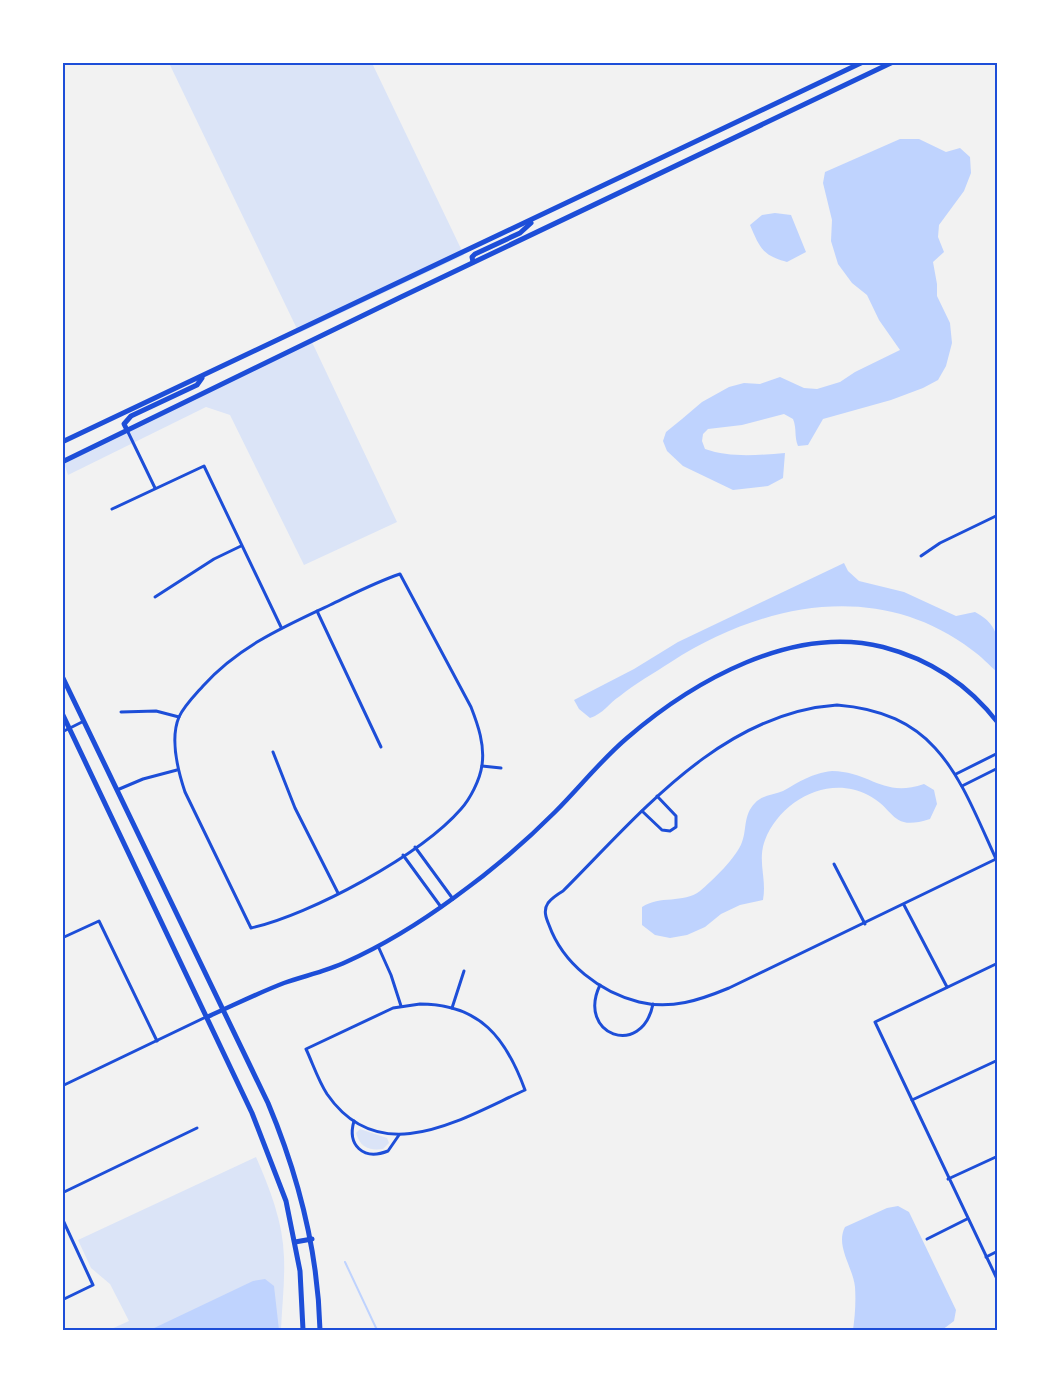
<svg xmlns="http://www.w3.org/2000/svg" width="1060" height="1393" font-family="'Exo 2',sans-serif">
  <rect width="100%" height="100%" fill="#f2f2f2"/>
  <g fill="#dbe4f7">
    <path d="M169,63H372L464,255L299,333Z"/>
    <path d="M311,340L397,522L304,565L230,415L206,407L68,475L64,463Z"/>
    <path d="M360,1129L387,1138L389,1143L383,1149C369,1151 360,1147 356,1133Z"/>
    <path d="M256,1157C270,1189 283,1222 284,1257C285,1281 282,1306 281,1330H109L129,1321L110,1284L91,1268L78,1240Z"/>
  </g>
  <g fill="#bfd3fe">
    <path d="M900,139H919L946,152L960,148L970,157L971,173L964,191L939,225L938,237L944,252L933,262L937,284V296L950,323L952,343L946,366L938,380L923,388L891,400L823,419L808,445L798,446C794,436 797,429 793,419L784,414L742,425L708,429L703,434L702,441L705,449C730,458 759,455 785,453L783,478L768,486L733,490L683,466L667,451L663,441L666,432L682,419L702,402L729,387L744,383L760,384L780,377L804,388L817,389L840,382L855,372L900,350L879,320L867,295L852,283L838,264L831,241L832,220L823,183L825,172Z"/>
    <path d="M775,213L791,215L806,252L787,262C762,255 760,248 750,225L762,215Z"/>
    <path d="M844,563L848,571L859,581L904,592L956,616L975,612C1003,627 998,645 997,672C989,665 981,656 972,650C879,579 762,603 671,662C654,673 636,683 620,696C609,703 603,714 590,718L579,709L574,700L634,669L678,642Z"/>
    <path d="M832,771C872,772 882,798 924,784L934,790L937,804L930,819C890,832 896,809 868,795C828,774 780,801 765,840C757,861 767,878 763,900L740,905L721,914L705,927L687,935L670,938L655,935L642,925V907C660,895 683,904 700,891C712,881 737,857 742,842C747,830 743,815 755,803C762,795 774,795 783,791C801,781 810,774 832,771Z"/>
    <path d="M898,1206L909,1212L956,1310L954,1321L942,1330H853C855,1316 856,1302 855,1287C853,1267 835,1246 845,1227L887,1208Z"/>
    <path d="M265,1279L274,1286L279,1330H150L253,1281Z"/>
  </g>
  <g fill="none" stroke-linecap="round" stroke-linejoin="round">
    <path stroke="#bfd3fe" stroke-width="2" d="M345,1262L377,1330"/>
    <g stroke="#1d4ed8" stroke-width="3">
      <path d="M127,430L155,488"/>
      <path d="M112,509L204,466L281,627"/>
      <path d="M921,556L940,543L998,515"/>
      <path d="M400,574L471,707C478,725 485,745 482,765C480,780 470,799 461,809C421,855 310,915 251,928L185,792C178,771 170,738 179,717C184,706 195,695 203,686C238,647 283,627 330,605C353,594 376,582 400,574Z"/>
      <path d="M155,597L214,559L241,546"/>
      <path d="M317,611L381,747"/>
      <path d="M837,705C939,713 959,778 996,859L729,988C700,1000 671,1010 639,1002C600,992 563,964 549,925C546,918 543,910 548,903C551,899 558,894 563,891C639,815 721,713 837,705Z"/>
      <path d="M121,712L156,711L179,717"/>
      <path d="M62,732L84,721"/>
      <path d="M273,752L295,808L338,893"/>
      <path d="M482,766L501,768"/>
      <path d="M956,774L998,753"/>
      <path d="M962,786L998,768"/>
      <path d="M117,790L143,779L177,770"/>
      <path d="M642,811L662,830L670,831L676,827V816L657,796"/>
      <path d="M415,847L453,899"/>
      <path d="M403,855L441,907"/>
      <path d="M834,864L865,924"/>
      <path d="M904,905L947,987"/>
      <path d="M62,938L99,921L157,1041"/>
      <path d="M378,946L391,975L401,1006"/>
      <path d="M998,963L875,1022L998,1281"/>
      <path d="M600,985C576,1035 642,1059 653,1004"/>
      <path d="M420,1004C480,1004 506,1038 525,1090C461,1119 380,1171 327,1094C318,1080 313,1064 306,1049L393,1008Z"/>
      <path d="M452,1008L464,971"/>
      <path d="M62,1086L206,1017"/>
      <path d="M912,1100L998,1060"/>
      <path d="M354,1121C347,1145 363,1161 388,1151L399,1135"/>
      <path d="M948,1179L998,1156"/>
      <path d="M62,1193L197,1128"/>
      <path d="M62,1218L93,1285L62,1300"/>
      <path d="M927,1239L967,1219"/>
      <path d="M986,1257L998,1251"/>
    </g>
    <path stroke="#1d4ed8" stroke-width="4.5" d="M207,1017C232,1006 258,993 284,983C304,976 327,971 346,962C384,945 421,922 455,897C490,872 524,843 555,812C579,788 601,760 627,738C693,681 793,624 883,647C929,659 969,685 998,723"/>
    <g stroke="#1d4ed8" stroke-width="5">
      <path d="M473,262L472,257L475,254L520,233L531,223"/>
      <path d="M127,430L124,424L131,416L197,385L202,378"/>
      <path d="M62,442L863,62"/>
      <path d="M62,462L401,297L893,62"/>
      <path d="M62,676L268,1103C299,1177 318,1250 320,1330"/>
      <path d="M62,713L252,1113L286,1201L300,1271L303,1330"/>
      <path d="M295,1242L312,1239"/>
    </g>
  </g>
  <rect width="1060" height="1393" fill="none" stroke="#ffffff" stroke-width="128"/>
  <rect x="64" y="64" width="932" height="1265" fill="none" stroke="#1d4ed8" stroke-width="2"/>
</svg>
